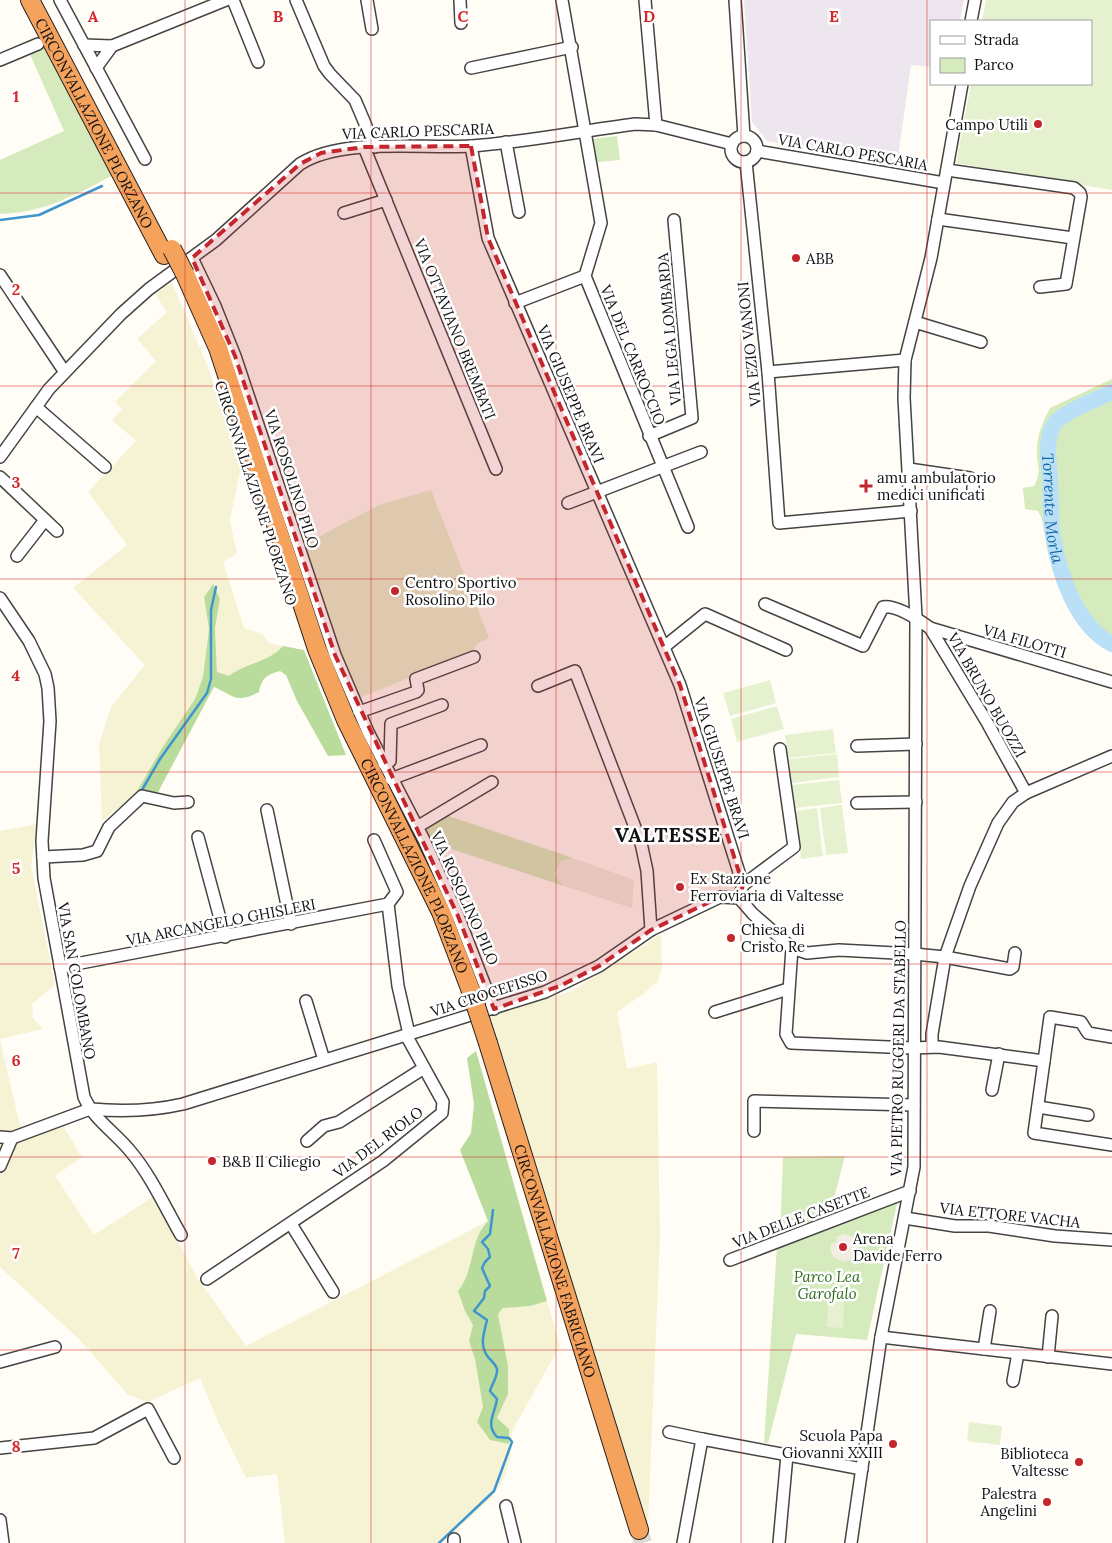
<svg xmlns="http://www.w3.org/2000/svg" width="1112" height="1543" font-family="Lora,serif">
  <rect width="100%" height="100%" fill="#fffdf5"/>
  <path fill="#eee6ef" d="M744,0H964L960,21H931V67L911,65L897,164L767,141L752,122Z"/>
  <g fill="#f6f3d4">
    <path d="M172,283L208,367L241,467L230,520L237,554L223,562L244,628L262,634L269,643L283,646L274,656L247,665L229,676L217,672L215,628L220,599L212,584L204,597L209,629L203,677L195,699L162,748L136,793L102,821L99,744L111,707L145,665L73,588L127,545L88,492L136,441L112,420L122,409L115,402L156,361L137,339L167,312L155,294Z"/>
    <path d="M37,824L31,866L55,985L32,1004L33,1018L43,1029L0,1039V831Z"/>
    <path d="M661,934L662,968L658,981L642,995L617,1012L627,1069L657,1062L660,1238L648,1526L561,1258L487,1017L572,991Z"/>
    <path d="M0,1039L19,1122L27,1139L61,1123L82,1157L55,1176L94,1235L154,1196L198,1279L246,1346L488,1221L482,1227L470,1262L465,1311L473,1325L469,1341L475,1359L483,1407L477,1422L490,1440L509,1444L497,1418L508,1394L505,1350L498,1314L503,1308L530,1306L547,1301L560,1346L512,1431L510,1460L501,1484L491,1498L442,1543H285L277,1474L246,1478L219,1424L200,1378L148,1402L128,1395L79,1339L0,1267Z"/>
  </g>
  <g fill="#d5ebbd">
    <path d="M45,44L113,175C75,195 44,213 0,214V160L64,131L29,52Z"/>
    <path d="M617,136L620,160L598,162L595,157L592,139Z"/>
    <path d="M1112,379V635C1087,624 1076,593 1067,570L1060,583L1047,547L1042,519L1038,511L1025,509L1023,488L1034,486C1043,470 1036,465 1037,449C1037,434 1044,420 1050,408Z"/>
    <path d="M446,815L573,858L560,862L555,875L564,886L433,843L426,828Z"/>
    <path d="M845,1156L830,1213L799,1226V1232L780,1239L783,1157Z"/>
    <path d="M898,1199L867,1340L796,1334L768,1443H764L777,1246Z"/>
  </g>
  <g fill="#b9dc9c">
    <path d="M213,584L220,599L215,628L217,672L229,676C247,662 268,663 283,646L304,650L346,755L328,756L297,701L286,675L280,671C266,675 262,678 259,692C235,704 235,696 214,687L156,796L136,793L162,748L195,699L203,677L209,629L204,597Z"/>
    <path d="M476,1051L547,1301L530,1306L503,1308L498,1314L508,1366V1394L497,1418L509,1429V1444L490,1440L477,1422L483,1407L475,1359L469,1341L473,1325L465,1311L458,1291C475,1271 469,1240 488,1221L460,1150L471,1133L474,1104L467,1058Z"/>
  </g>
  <g fill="#e6f2cf">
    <path d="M986,0H1112V190L956,163L971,84H1091V21H982Z"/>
    <path d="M431,490L489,638L477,644L473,652L359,698L340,652L305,544L379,505Z"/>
    <path d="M770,680L776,703L730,716L723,693Z"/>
    <path d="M777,706L784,729L737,742L731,719Z"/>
    <path d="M833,729L836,753L788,758L785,735Z"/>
    <path d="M837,754L839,777L792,783L789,759Z"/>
    <path d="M839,780L842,803L795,808L792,785Z"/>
    <path d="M842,805L848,853L826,855L820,808Z"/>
    <path d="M817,808L823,856L801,859L794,811Z"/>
    <path d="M828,1297L844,1298L843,1328L827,1327Z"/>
    <path d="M969,1422L1002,1426L1000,1445L967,1441Z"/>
  </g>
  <g fill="#f1ede2">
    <path d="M573,858L634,880L632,908L564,886L555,875L560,862Z"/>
    <path d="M845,1234L853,1237L858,1245L854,1249L858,1253L855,1257L844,1262L833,1257L830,1249L831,1244L837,1242L836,1237Z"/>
  </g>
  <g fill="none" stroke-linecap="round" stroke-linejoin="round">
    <g stroke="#3f96cf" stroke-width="2.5">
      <path d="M0,220L39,215L102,186"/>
      <path d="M142,790L160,759L207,693L211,679V610L216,587"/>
      <path d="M439,1543L494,1491L512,1442L509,1438L497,1437C485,1424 495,1414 497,1399L490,1391C492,1384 498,1376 497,1369C496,1365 491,1360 488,1357C479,1345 484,1333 487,1320L474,1311L484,1298L485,1291L490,1286L482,1268L485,1262L490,1257L488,1249L482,1242L490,1234L493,1210"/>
    </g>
    <path stroke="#b9e0f7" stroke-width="16" id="s1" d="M1112,392C1098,399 1059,413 1053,426C1045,442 1049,462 1050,479C1051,498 1050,518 1053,536C1059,573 1076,626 1112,644"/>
    <path stroke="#dbdad3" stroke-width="18" stroke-dasharray="18 9" stroke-linecap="butt" d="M639,1530L643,1543"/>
    <g stroke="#444" stroke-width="14">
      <g id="minor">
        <path d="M60,0L145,159"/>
        <path d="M233,0L258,62"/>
        <path d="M296,0L324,66L330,74L355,100L375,147"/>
        <path d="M367,0L372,29"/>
        <path d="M460,0L461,23"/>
        <path d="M562,0L601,223L585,276L688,527"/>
        <path d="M645,0L656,125"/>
        <path d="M735,0L744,136"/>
        <path d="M971,21L975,0"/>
        <path d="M84,45L112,46L226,0"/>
        <path d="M0,60L38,44"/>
        <path d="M96,68L112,46"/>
        <path d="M471,68L572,47"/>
        <circle cx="744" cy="149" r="13"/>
        <path d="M506,142L519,212"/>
        <path d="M471,146L488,238L680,685L743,885L739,898"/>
        <path d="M364,147L496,469"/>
        <path d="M757,151L944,183"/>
        <path d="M746,162L768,372L779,523L911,511"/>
        <path d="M947,170L1074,188L1080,193L1081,197L1066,284L1040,287"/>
        <path d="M344,213L386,200"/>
        <path d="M938,219L1073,238"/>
        <path d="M192,258L215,306L235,356L335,655L368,732L424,840L458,916L494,1009"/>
        <path d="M0,275L64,371"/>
        <path d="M515,303L585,276"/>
        <path d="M915,322L981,342"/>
        <path d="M768,372L905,360"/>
        <path d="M36,407L105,467"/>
        <path d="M649,436L692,418L674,220"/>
        <path d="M0,457L49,389L121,314L149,289L216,240L300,164C342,137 421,149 472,146C526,142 581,131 635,124L656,125L732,144"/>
        <path d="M909,469L970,478L973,480V492"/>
        <path d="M0,477L57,531"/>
        <path d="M568,503L701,452"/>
        <path d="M17,556L45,520"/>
        <path d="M0,598L29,641L45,674L48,688L50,721L42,841L44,878L84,1097C94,1120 115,1132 131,1152C151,1176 165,1207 181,1235"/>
        <path d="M765,604L863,646L883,607C897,605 919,620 930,628L988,724L1026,793"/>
        <path d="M930,628L1112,682"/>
        <path d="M664,647L705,614L786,650"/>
        <path d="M538,686L575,671L641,843L647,871L651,930"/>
        <path d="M359,712L416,692L418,690L416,679L474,657"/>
        <path d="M857,746L916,744"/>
        <path d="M384,764L390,761L391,724L442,705"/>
        <path d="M391,779L481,745"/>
        <path d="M857,803L916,802"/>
        <path d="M267,810L291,924"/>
        <path d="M417,827L492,782"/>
        <path d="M198,837L225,937"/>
        <path d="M43,857L83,855L97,851L109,827L142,796L174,803L188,802"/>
        <path d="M743,885L794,847L780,749"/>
        <path d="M388,904L398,986L409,1034"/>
        <path d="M792,948L786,1034L791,1043L913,1048L939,1047L1044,1061L1034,1133L1112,1145"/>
        <path d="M60,967L388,904L397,892L374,840"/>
        <path d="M306,1001L324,1060"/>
        <path d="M715,1012L788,989"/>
        <path d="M932,1046V1034L945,957L970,886L998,823L1013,802L1026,793L1112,756"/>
        <path d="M1044,1061L1050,1017L1081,1022L1088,1033L1112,1037"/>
        <path d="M992,1090L999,1054"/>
        <path d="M1038,1107L1088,1115"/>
        <path d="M91,1109C123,1112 152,1111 183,1104L545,992L599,966L651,930L720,897L739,898L753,914L792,948L807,953L839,950L914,954L945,957L1010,969L1013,967L1015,953"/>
        <path d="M754,1131V1101L914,1105"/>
        <path d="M0,1137L12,1138L90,1109"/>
        <path d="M307,1141L324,1126L339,1122L424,1068"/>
        <path d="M0,1166L12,1138"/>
        <path d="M905,1218L955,1226H989L1055,1236L1112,1240"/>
        <path d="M291,1224L333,1292"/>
        <path d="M730,1260L910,1191"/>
        <path d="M207,1279L383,1161L442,1113L443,1102L406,1035"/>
        <path d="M881,1337L1112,1364"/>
        <path d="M984,1349L990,1311"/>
        <path d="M1048,1357L1052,1316"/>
        <path d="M0,1362L55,1347"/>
        <path d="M1013,1381L1018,1353"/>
        <path d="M669,1432L702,1439"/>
        <path d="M0,1448L94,1438L148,1409L174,1458"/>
        <path d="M506,1506L515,1543"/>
        <path d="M0,1520L3,1543"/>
        <path d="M454,1539V1543"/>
        <path d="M683,1543L702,1439L862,1469"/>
        <path d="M779,1543L787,1455"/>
        <path d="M851,1543L881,1337L914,1167L916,617L904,398L905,360L931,258L962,84"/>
      </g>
    </g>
    <g stroke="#222" stroke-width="20">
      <g id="highway">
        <path id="s2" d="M30,0L164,255"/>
        <path id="s3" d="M185,274L218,348L317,649L346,720L441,912L471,991"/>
        <path id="s4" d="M488,1043L639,1530"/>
      </g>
    </g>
    <use href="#minor" stroke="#fff" stroke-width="11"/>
    <use href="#highway" stroke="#f5a25d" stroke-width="18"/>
    <g stroke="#222" stroke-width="20" stroke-linecap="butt">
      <g id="highway-bridge">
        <path d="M172,249L185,274"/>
        <path d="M471,991L488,1043"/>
      </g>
    </g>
    <use href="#highway-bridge" stroke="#f5a25d" stroke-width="18"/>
  </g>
  <path fill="#c4262e" fill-opacity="0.2" stroke="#c4262e" stroke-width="4" stroke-dasharray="10 6" stroke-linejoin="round" d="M471,146L488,238L680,685L743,885L739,898L720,897L651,930L599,966L560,986L494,1009L458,916L335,655L235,356L192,258L300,164L321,153L364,147Z"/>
  <path fill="none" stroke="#d62828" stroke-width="1" stroke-opacity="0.55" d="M185,0V1543M371,0V1543M556,0V1543M741,0V1543M927,0V1543M0,193H1112M0,386H1112M0,579H1112M0,772H1112M0,964H1112M0,1157H1112M0,1350H1112"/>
  <g fill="#c4262e" stroke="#fff" stroke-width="2">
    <circle cx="1038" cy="124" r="5"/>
    <circle cx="796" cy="258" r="5"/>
    <path d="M863.5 478.5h5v5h5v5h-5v5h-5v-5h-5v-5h5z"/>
    <circle cx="395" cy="591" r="5"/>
    <circle cx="680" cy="887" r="5"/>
    <circle cx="731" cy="938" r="5"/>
    <circle cx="212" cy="1161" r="5"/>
    <circle cx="843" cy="1247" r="5"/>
    <circle cx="893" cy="1444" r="5"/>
    <circle cx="1079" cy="1462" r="5"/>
    <circle cx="1047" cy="1502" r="5"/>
  </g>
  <g text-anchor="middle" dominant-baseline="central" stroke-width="5" stroke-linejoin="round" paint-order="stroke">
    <g font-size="15" fill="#111" stroke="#fff">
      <text stroke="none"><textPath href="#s2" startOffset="139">CIRCONVALLAZIONE PLORZANO</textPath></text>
      <text transform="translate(418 131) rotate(-2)">VIA CARLO PESCARIA</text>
      <text transform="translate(853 152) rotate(10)">VIA CARLO PESCARIA</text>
      <text transform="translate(455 329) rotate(68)">VIA OTTAVIANO BREMBATI</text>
      <text transform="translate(669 329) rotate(-95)">VIA LEGA LOMBARDA</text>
      <text transform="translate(749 344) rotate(-96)">VIA EZIO VANONI</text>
      <text transform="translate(633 355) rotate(68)">VIA DEL CARROCCIO</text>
      <text transform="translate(571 394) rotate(67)">VIA GIUSEPPE BRAVI</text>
      <text transform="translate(292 479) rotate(72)">VIA ROSOLINO PILO</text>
      <text transform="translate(256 493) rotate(72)">CIRCONVALLAZIONE PLORZANO</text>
      <text transform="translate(1025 641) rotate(16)">VIA FILOTTI</text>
      <text transform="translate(987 695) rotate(60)">VIA BRUNO BUOZZI</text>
      <text transform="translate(722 768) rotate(72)">VIA GIUSEPPE BRAVI</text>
      <text stroke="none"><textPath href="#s3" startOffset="636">CIRCONVALLAZIONE PLORZANO</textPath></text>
      <text transform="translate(465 898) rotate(66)">VIA ROSOLINO PILO</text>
      <text transform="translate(221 922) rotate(-11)">VIA ARCANGELO GHISLERI</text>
      <text transform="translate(77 981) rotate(80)">VIA SAN COLOMBANO</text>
      <text transform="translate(489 993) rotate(-18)">VIA CROCEFISSO</text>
      <text transform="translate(898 1048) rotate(-89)">VIA PIETRO RUGGERI DA STABELLO</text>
      <text transform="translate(378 1142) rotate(-37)">VIA DEL RIOLO</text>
      <text transform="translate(1010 1215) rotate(6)">VIA ETTORE VACHA</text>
      <text transform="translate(801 1217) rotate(-21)">VIA DELLE CASETTE</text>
      <text stroke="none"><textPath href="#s4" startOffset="228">CIRCONVALLAZIONE FABRICIANO</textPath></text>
    </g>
    <g font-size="15" fill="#111" stroke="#fff" text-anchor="start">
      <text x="1028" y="124" text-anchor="end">Campo Utili</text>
      <text x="806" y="258">ABB</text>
      <text x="877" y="477">amu ambulatorio<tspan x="877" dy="17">medici unificati</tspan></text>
      <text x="405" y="582">Centro Sportivo<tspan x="405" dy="17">Rosolino Pilo</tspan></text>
      <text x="690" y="878">Ex Stazione<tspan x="690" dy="17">Ferroviaria di Valtesse</tspan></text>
      <text x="741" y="929">Chiesa di<tspan x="741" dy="17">Cristo Re</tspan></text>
      <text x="222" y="1161">B&amp;B Il Ciliegio</text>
      <text x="853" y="1238">Arena<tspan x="853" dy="17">Davide Ferro</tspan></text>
      <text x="883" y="1435" text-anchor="end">Scuola Papa<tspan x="883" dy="17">Giovanni XXIII</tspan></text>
      <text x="1069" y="1453" text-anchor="end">Biblioteca<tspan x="1069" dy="17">Valtesse</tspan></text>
      <text x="1037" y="1493" text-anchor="end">Palestra<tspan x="1037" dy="17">Angelini</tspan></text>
    </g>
    <g font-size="15" font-style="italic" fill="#2f6b1f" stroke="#fff">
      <text x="827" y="1276">Parco Lea<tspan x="827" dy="17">Garofalo</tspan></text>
    </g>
    <g font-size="16" font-style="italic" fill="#1768a6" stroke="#fff">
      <text stroke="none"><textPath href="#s1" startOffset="152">Torrente Morla</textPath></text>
    </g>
    <g font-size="20" font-weight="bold" letter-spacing="1" fill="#111" stroke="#fff">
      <text x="668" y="834">VALTESSE</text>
    </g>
  </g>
  <g font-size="16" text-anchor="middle" font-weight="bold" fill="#d62828" stroke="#fff" stroke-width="5" stroke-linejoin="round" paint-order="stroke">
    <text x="93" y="22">A</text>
    <text x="278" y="22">B</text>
    <text x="463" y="22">C</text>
    <text x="649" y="22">D</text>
    <text x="834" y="22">E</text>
    <text x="16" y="102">1</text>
    <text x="16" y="295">2</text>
    <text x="16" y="488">3</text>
    <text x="16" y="681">4</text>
    <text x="16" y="874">5</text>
    <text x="16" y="1066">6</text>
    <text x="16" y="1259">7</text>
    <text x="16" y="1452">8</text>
  </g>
  <rect x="930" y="20" width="162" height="65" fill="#ffffff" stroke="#a0a0a0"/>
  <rect x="940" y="36" width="25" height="8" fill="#ffffff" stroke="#a0a0a0"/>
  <text x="974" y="45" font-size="15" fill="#111111">Strada</text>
  <rect x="940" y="58" width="25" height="15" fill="#d5ebbd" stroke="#a0a0a0"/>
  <text x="974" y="70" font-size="15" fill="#111111">Parco</text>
</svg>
